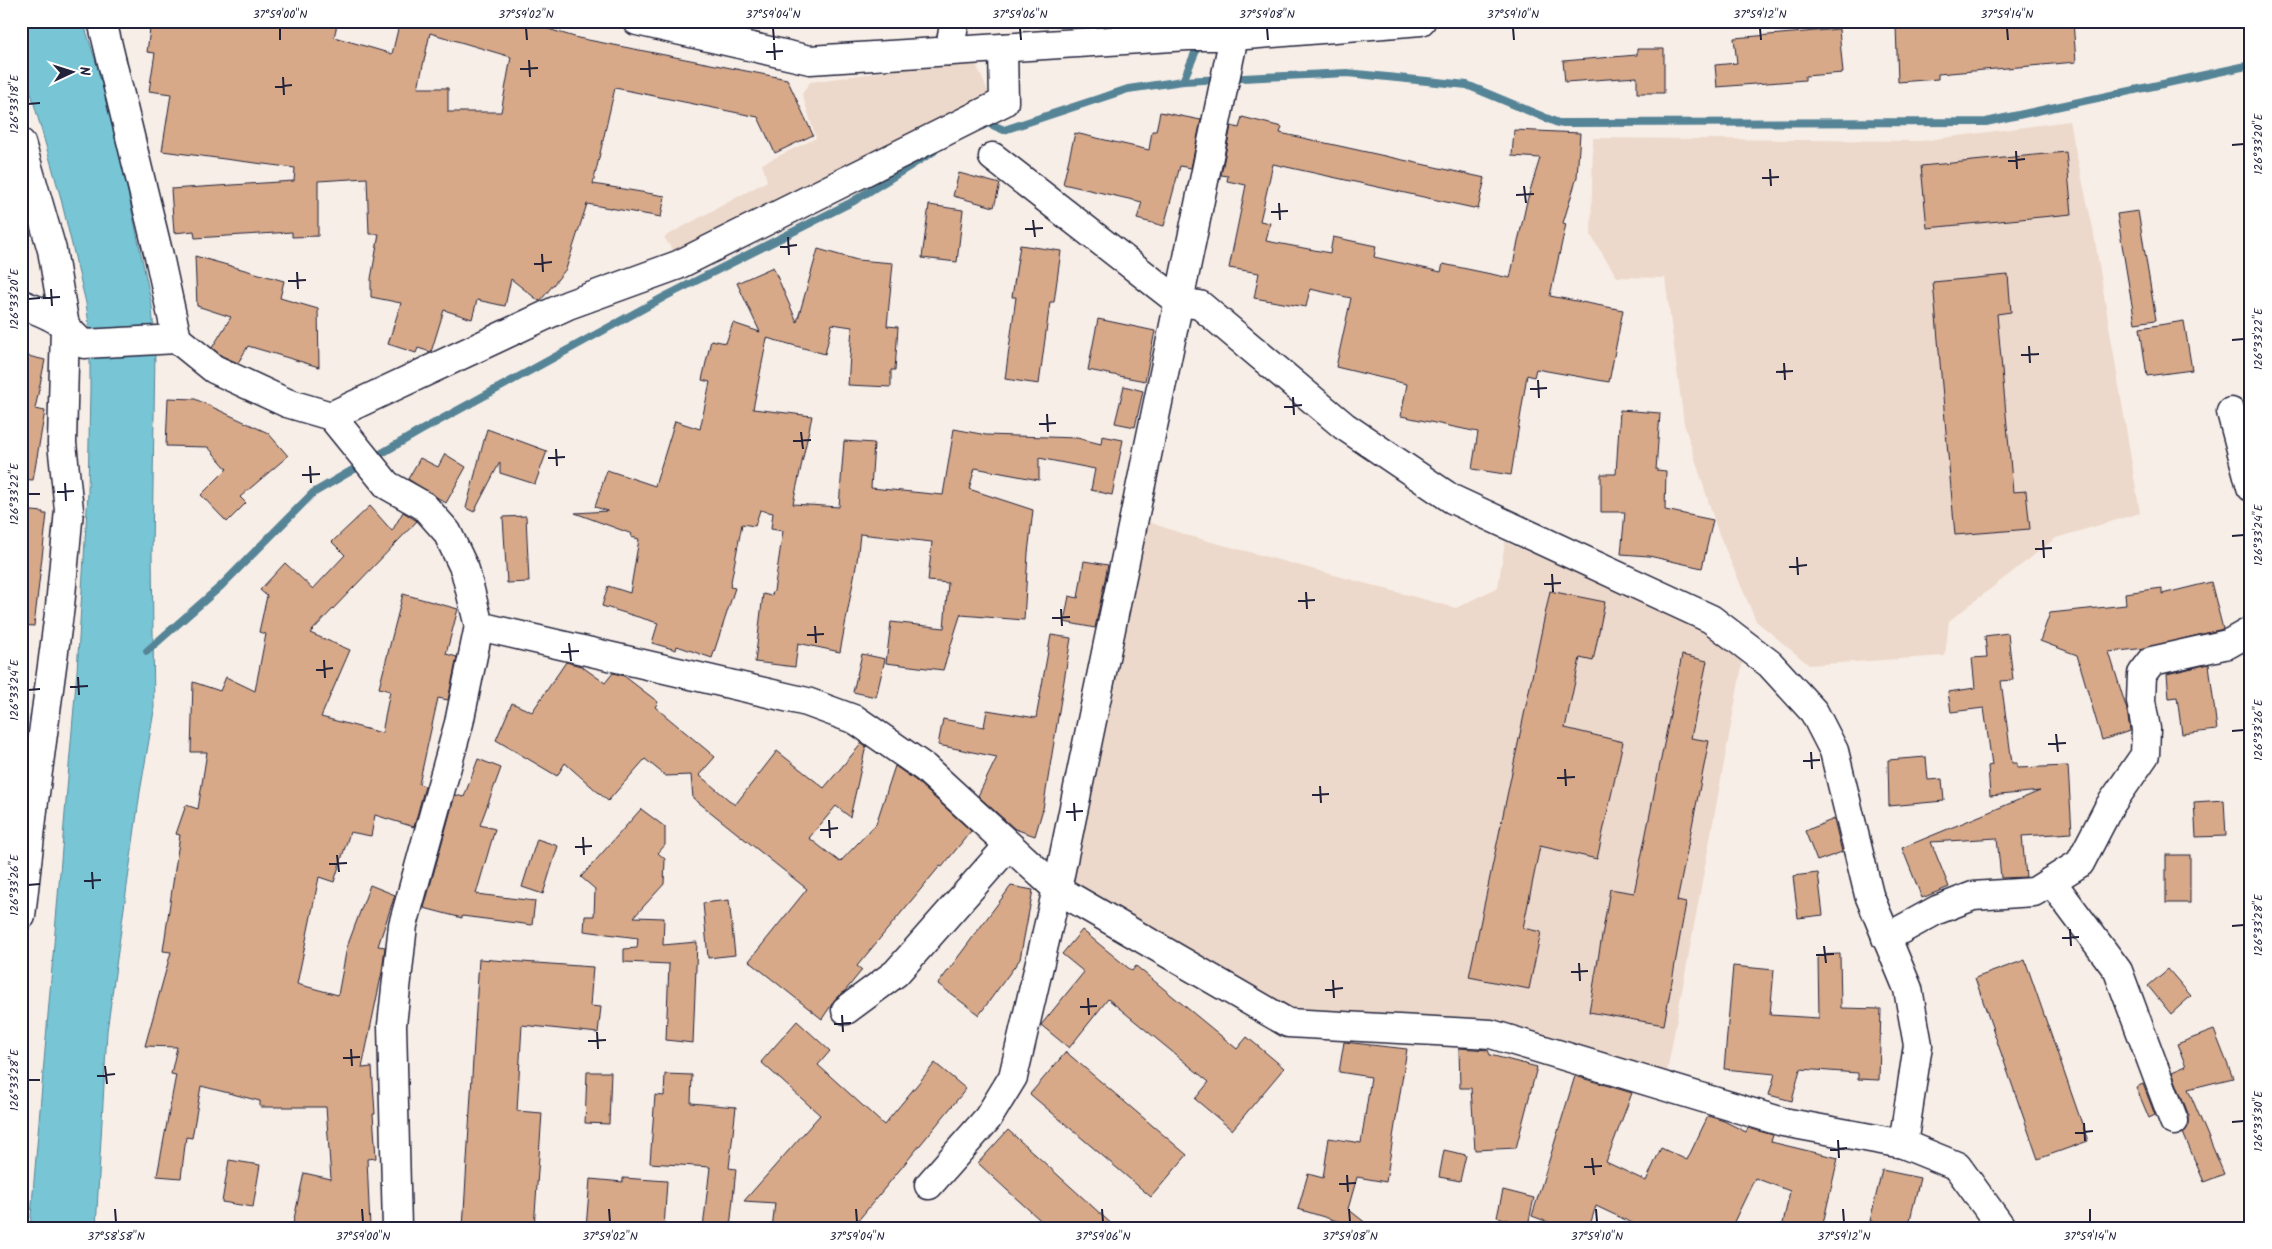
<svg xmlns="http://www.w3.org/2000/svg" width="2272" height="1249" font-family="Kalam,sans-serif">
  <rect width="100%" height="100%" fill="#f7eee7"/>
  <filter id="ink" filterUnits="userSpaceOnUse"><feTurbulence type="fractalNoise" baseFrequency=".02" numOctaves="2"/><feDisplacementMap in="SourceGraphic" scale="10" xChannelSelector="R" yChannelSelector="G"/><feConvolveMatrix kernelMatrix="1 2 1 2 8 2 1 2 1" color-interpolation-filters="sRGB"/></filter>
  <g filter="url(#ink)">
    <g fill="#edd9cb">
      <path d="M974,59L991,98L677,257L664,237L767,181L762,164L816,138L802,94L810,82Z"/>
      <path d="M2069,121L2093,228L2140,513L2056,538L1949,621L1945,656L1809,665L1756,621L1718,532L1684,424L1665,278L1617,277L1591,236L1593,138L1921,141Z"/>
      <path d="M1146,521L1186,535L1456,608L1498,587L1505,542L1701,625L1743,660L1666,1078L1289,1010L1071,881Z"/>
    </g>
    <path fill="#78c5d5" stroke="#568497" d="M21,21H83L110,107L152,306L155,349L152,553L154,711L140,792L107,1031L96,1228H30L77,671L88,493L90,389V332L86,303L60,195L21,58Z"/>
    <g fill="none" stroke-linecap="round" stroke-linejoin="round">
      <g stroke="#568497" stroke-width="8">
        <path d="M1183,81L1195,53L1205,21"/>
        <path d="M982,126L988,123L1004,130L1128,89L1183,81L1347,73L1467,85L1558,123L1986,122L2251,65"/>
        <path d="M147,651L221,586L313,493L420,431L666,296L852,202L934,151"/>
      </g>
    </g>
    <g fill="#d7a989" stroke="#22223b" fill-rule="evenodd">
      <path d="M151,21H338L334,37L392,54L400,21H522L578,38L787,79L813,135L775,153L758,117L615,88L593,184L665,196L661,217L587,204L566,269L541,300L539,301L511,279L505,306L477,300L472,319L444,310L431,352L418,348L416,353L388,344L401,303L371,297V279L379,234H369L367,178L318,181V236L292,237V232L195,238L194,231L174,233L171,189L294,181L295,168L162,151L171,94L149,91L155,53L147,52ZM430,33L511,57L501,112H448V88H418Z"/>
      <path d="M2002,21H2034V25L2073,21L2076,62L1938,74V79L1898,82L1896,26L1934,24V27Z"/>
      <path d="M1839,29L1843,73L1805,76V80L1717,87L1715,65L1737,63L1734,38Z"/>
      <path d="M1637,49H1664V93H1637V77L1565,82L1563,61L1637,55Z"/>
      <path d="M1160,112L1201,120L1191,168L1180,166L1164,226L1137,219L1142,202L1063,184L1075,133L1149,150L1152,131H1156Z"/>
      <path d="M1242,117L1282,127L1280,133L1485,178L1478,209L1273,164L1260,221L1270,223L1266,241L1330,253L1333,237L1376,246L1374,257L1441,272L1443,264L1510,278L1527,201L1540,158L1512,156L1514,130L1580,133L1577,177L1563,223L1566,224L1550,296L1623,310L1609,382L1536,369L1534,377L1527,375L1511,475L1472,469L1478,432L1401,416L1407,384L1336,367L1351,298L1310,289L1306,307L1254,298L1259,273L1229,268L1246,185L1227,181L1228,176L1221,175L1231,126L1239,128Z"/>
      <path d="M2066,152L2072,214L1927,228L1921,166Z"/>
      <path d="M959,173L1000,184L994,207L953,196Z"/>
      <path d="M929,205L963,210L957,262L922,258Z"/>
      <path d="M2138,211L2156,320L2135,323L2117,214Z"/>
      <path d="M1020,245L1061,251L1054,302H1050L1039,384L1005,379L1016,297H1012Z"/>
      <path d="M818,249L857,260L893,263L887,326L898,327L895,370H891V387L848,385L852,327L832,324L825,354L767,338L753,409L812,416L793,504L839,507L844,441L874,443L871,488L943,495L954,429L986,435L1077,438L1101,444L1102,436L1123,440L1112,495L1091,490L1095,469L1039,458V480L975,468L969,489L1033,510L1028,553L1024,620L961,615V613L943,670L886,663L891,622L944,628L948,583L928,581L932,542L860,534L857,561L840,652L798,643L795,667L755,662L763,594L771,596L774,591L783,531L771,529L773,513L760,510L755,526L742,524L730,587L735,588L712,658L677,646L676,650L652,643L658,623L602,606L608,586L630,593L639,539L631,537L632,534L575,513L608,511L595,507L607,470L655,486L675,421L700,429L710,382L702,380L711,340L726,343L733,323L760,332L737,283L773,267L797,322Z"/>
      <path d="M195,256L284,281L280,298L318,309L319,367L248,346L238,363L222,356L212,348L231,317L197,306Z"/>
      <path d="M2008,275L2011,312L1997,314L2013,492L2026,491L2030,529L1955,535L1933,282Z"/>
      <path d="M1098,319L1155,331L1145,381L1088,370Z"/>
      <path d="M2184,321L2192,370L2147,376L2140,328Z"/>
      <path d="M24,355L45,360L35,409L45,411L33,480L21,479V371Z"/>
      <path d="M1124,386L1143,391L1135,427L1115,423Z"/>
      <path d="M168,398L195,399L268,433L288,456L240,497L246,503L227,522L201,495L227,469L208,447L166,446Z"/>
      <path d="M1620,410L1660,413L1656,470L1666,471L1665,510L1713,520L1702,568L1649,556L1621,554L1625,512H1601V474H1616Z"/>
      <path d="M487,429L547,451L535,484L500,473V462L474,512L466,508Z"/>
      <path d="M445,454L466,467L446,503L408,479L420,458L438,467Z"/>
      <path d="M370,506L392,531L403,512L417,521L310,633L350,650L321,717L382,733L390,691L379,688L403,594L458,609L446,654L457,657L448,700L438,698L419,784L425,786L414,827L375,815L371,836L350,832L334,882L319,877L297,984L338,995L347,947L370,885L395,895L378,946L385,947L382,972L362,1068L372,1067L375,1114H373L376,1158L367,1159L370,1228H292L304,1173L331,1179L326,1107H260V1101L201,1086L192,1138L186,1137L181,1178L157,1176L176,1075L171,1074L177,1047L145,1046L171,952L163,951L180,835L176,834L186,805L198,809L207,752H191L193,682L220,691L226,677L255,691L266,634L259,632L267,596L260,590L285,563L313,589L345,555L332,542Z"/>
      <path d="M21,510L43,512V514H47L34,626L21,625Z"/>
      <path d="M526,516L529,582L507,583L503,517Z"/>
      <path d="M1084,561L1108,565L1095,628L1064,622L1069,596L1078,598Z"/>
      <path d="M2211,582L2223,629L2146,648L2109,652L2127,710L2130,731L2102,740L2077,655L2040,641L2050,613L2126,605L2125,593L2162,588V594Z"/>
      <path d="M1550,591L1605,602L1593,661L1580,658L1565,728L1623,742L1597,859L1540,846L1523,928L1541,932L1529,989L1469,977Z"/>
      <path d="M2008,633L2013,680L2001,681L2012,763H2017V768L2068,766L2072,833L2022,836L2026,877L2001,878L1997,838L1931,842L1949,887L1922,898L1902,848L2040,791L1990,796L1988,766L1992,765L1984,708L1951,712L1948,692L1975,688L1972,658L1987,657L1985,636Z"/>
      <path d="M1051,635L1071,638L1043,809L1035,836L1015,829L978,796L997,757L938,745L943,719L984,727L987,710L1036,718Z"/>
      <path d="M862,654L885,659L876,697L853,692Z"/>
      <path d="M1682,655L1707,661L1691,738L1709,741L1677,901L1686,903L1664,1025L1589,1012L1610,889L1634,893Z"/>
      <path d="M566,662L581,666L605,683L613,673L624,676L658,702L655,707L715,757L699,775L735,805L777,751L824,788L862,743L866,746L850,817L836,806L809,838L840,862L876,824L895,766L915,780L971,831L942,867L940,866L857,966L862,970L845,991L836,998L822,1019L749,961L807,889L693,798L691,775L666,776L645,759L608,801L565,763L557,776L496,740L512,703L532,712Z"/>
      <path d="M2209,664L2217,730L2182,734L2177,697L2169,698L2167,674Z"/>
      <path d="M1926,757L1928,780L1942,779L1944,801L1889,806L1888,760Z"/>
      <path d="M478,759L501,768L480,825L495,829L476,894L535,901L532,925L462,916V918L424,908L455,795L464,797Z"/>
      <path d="M2224,800L2226,836L2196,837L2194,802Z"/>
      <path d="M641,809L665,827V845L658,853L665,859L664,884L634,917L664,918L663,945L697,942L693,1043L666,1040L669,964L624,962V949L637,948L638,938L584,931L585,916H594L595,889L581,877Z"/>
      <path d="M1834,819L1842,852L1817,861L1805,831Z"/>
      <path d="M537,839L558,846L543,894L522,887Z"/>
      <rect x="2166" y="855" width="24" height="48"/>
      <path d="M1818,873L1823,915L1798,918L1793,876Z"/>
      <path d="M1011,886L1033,890L1020,959L979,1015L938,984Z"/>
      <path d="M729,900L735,955L708,958L703,903Z"/>
      <path d="M1082,930L1132,971L1136,966L1237,1049L1247,1037L1284,1068L1232,1130L1195,1099L1209,1082L1108,999L1069,1048L1041,1025L1084,972L1062,954Z"/>
      <path d="M1840,954L1841,1008L1881,1009L1879,1080L1858,1079V1073L1800,1069L1792,1101L1769,1095L1775,1074L1724,1069L1733,966L1774,970L1770,1015L1819,1018L1818,955Z"/>
      <path d="M479,959L593,967L590,1006L601,1007L598,1033L522,1025L517,1111L542,1113L534,1228H463Z"/>
      <path d="M2025,960L2088,1141L2038,1159L1975,978Z"/>
      <path d="M2168,969L2191,996L2171,1014L2148,986Z"/>
      <path d="M797,1021L830,1051L818,1065L884,1125L935,1063L966,1089L852,1228H772L775,1203L744,1201L820,1115L761,1062Z"/>
      <path d="M2214,1030L2233,1078L2188,1089L2224,1174L2204,1182L2183,1133L2189,1124V1116L2172,1072L2186,1066L2177,1044Z"/>
      <path d="M1344,1042L1407,1049L1386,1182L1357,1177L1348,1209L1372,1228H1360L1298,1209L1308,1174L1323,1178L1329,1138L1361,1143L1371,1077L1339,1072Z"/>
      <path d="M1459,1048L1488,1050L1490,1055L1537,1067L1516,1148L1475,1150L1471,1088H1460Z"/>
      <path d="M1066,1052L1187,1155L1151,1197L1030,1094Z"/>
      <path d="M587,1072H611L609,1124L585,1123Z"/>
      <path d="M665,1074L692,1075L691,1103L736,1107L729,1168L736,1169L730,1228H703L710,1167L650,1163L655,1095L664,1096Z"/>
      <path d="M1575,1076L1632,1093L1606,1162L1646,1181L1661,1148L1687,1160L1708,1116L1724,1121L1746,1132L1748,1128L1773,1135L1771,1142L1838,1158L1822,1228H1782L1790,1191L1755,1178L1731,1228H1643L1596,1206L1589,1228H1564L1532,1216Z"/>
      <path d="M2143,1084L2155,1115L2149,1118L2136,1087Z"/>
      <path d="M1008,1130L1037,1156L1116,1228H1049L1007,1190L978,1163Z"/>
      <path d="M1444,1150L1466,1155L1460,1181L1439,1177Z"/>
      <path d="M229,1160L260,1165L253,1207L222,1202Z"/>
      <path d="M1882,1170L1920,1178L1908,1228L1870,1221Z"/>
      <path d="M623,1178L667,1181L664,1228H586L590,1179L623,1182Z"/>
      <path d="M1503,1190L1534,1198L1528,1225L1497,1217Z"/>
    </g>
    <g fill="none" stroke-linecap="round" stroke-linejoin="round">
      <g stroke="#22223b" stroke-width="31">
        <g id="minor">
          <path d="M102,21L159,256L177,339L214,369L287,403L331,416L387,485L424,506L447,532L465,570L479,626L459,723L403,925L392,1025L397,1228"/>
          <path d="M637,21L810,60L1188,36H1234L1421,21"/>
          <path d="M949,51L955,21"/>
          <path d="M21,143L52,250L65,326L62,443L69,510L60,606L34,801L21,916"/>
          <path d="M993,157L1179,302L1200,305L1344,426L1452,499L1711,619L1770,664L1814,712L1834,751L1869,895L1908,989L1918,1045L1903,1144"/>
          <path d="M21,304C36,310 52,315 64,325C72,332 74,338 84,344L177,339"/>
          <path d="M2231,412L2251,487"/>
          <path d="M331,416L568,305L678,265L1004,102L1003,48"/>
          <path d="M479,626L807,702L856,720L925,768L1057,889L1288,1023L1491,1034L1783,1122L1903,1144L1957,1166L2002,1228"/>
          <path d="M2051,881L2118,971L2174,1121"/>
          <path d="M1886,938L1937,910L1973,896L2034,892L2080,863L2109,807L2145,755L2146,729L2141,701L2142,674L2152,661L2228,644L2251,631"/>
          <path d="M846,1010L896,973L1008,846"/>
          <path d="M929,1185L988,1118L1013,1077L1057,889L1234,36"/>
        </g>
      </g>
      <use href="#minor" stroke="#fff" stroke-width="28"/>
    </g>
  </g>
  <path fill="none" stroke="#22223b" stroke-width="2" d="M280,28V40M526,28L527,40M773,28L774,40M1020,28L1021,40M1267,28L1268,40M1513,28L1514,40M1760,28L1761,40M2007,28L2008,40M774,43L775,60M766,52L783,51M529,60L530,77M520,69L538,68M283,77L284,95M275,87L292,85M28,104L40,103M2232,145L2244,144M2016,151L2017,169M2008,161L2025,159M1770,169L1771,186M1762,178L1779,177M1524,186L1526,203M1516,195L1534,194M1279,203L1280,220M1271,212L1288,211M1033,220L1035,237M1025,229L1043,228M788,237L789,255M780,247L797,245M542,254L543,272M534,264L552,262M297,272L298,289M288,281L306,280M51,289L52,306M43,298L60,297M28,299L40,298M2232,340L2244,339M2029,346L2030,363M2021,355L2039,354M1784,363L1785,380M1776,372L1793,371M1538,380L1539,398M1530,389L1547,388M1293,397L1294,415M1284,407L1302,405M1047,414L1048,432M1039,424L1056,423M801,432L803,449M793,441L811,440M556,449L557,466M548,458L565,457M310,466L311,483M302,475L320,474M65,483L66,501M57,492L74,491M28,494H40M2232,536L2244,535M2043,540L2044,558M2035,549L2052,548M1797,557L1798,575M1789,567L1807,565M1552,574L1553,592M1544,584L1561,583M1306,592L1307,609M1298,601L1315,600M1061,609L1062,626M1052,618L1070,617M815,626L816,643M807,635L824,634M569,643L571,661M561,652L579,651M324,660L325,678M316,670L333,668M78,677L79,695M70,687L88,686M28,690L40,689M2232,731L2244,730M2056,734L2058,752M2048,744L2066,743M1811,752L1812,769M1803,761L1820,760M1565,769L1566,786M1557,778L1575,777M1320,786L1321,803M1312,795L1329,794M1074,803L1075,821M1066,812L1083,811M829,820L830,838M820,830L838,828M583,837L584,855M575,847L592,846M337,855L339,872M329,864L347,863M92,872L93,889M84,881L101,880M28,885L40,884M2232,926L2244,925M2070,929L2071,946M2062,938L2079,937M1824,946L1826,963M1816,955L1834,954M1579,963L1580,981M1571,972L1588,971M1333,980L1334,998M1325,990L1343,988M1088,998L1089,1015M1080,1007L1097,1006M842,1015L843,1032M834,1024L851,1023M597,1032L598,1049M588,1041L606,1040M351,1049L352,1066M343,1058L360,1057M105,1066L107,1084M97,1076L115,1074M28,1080H40M2232,1122L2244,1121M2084,1123L2085,1141M2075,1133L2093,1131M1838,1140L1839,1158M1830,1150L1847,1148M1592,1158L1594,1175M1584,1167L1602,1166M1347,1175L1348,1192M1339,1184L1356,1183M115,1209L116,1222M362,1209L363,1222M609,1209L610,1222M856,1209L857,1222M1102,1209L1103,1222M1349,1209L1350,1222M1596,1209L1597,1222M1843,1209L1844,1222M2090,1209V1222"/>
  <rect width="2272" height="1249" fill="none" stroke="#fff" stroke-width="55"/>
  <g transform="translate(72 72) rotate(86)" stroke="#ffffff" stroke-width="4" paint-order="stroke">
  <path d="M0-4L9 19L0 12L-9 19Z" fill="#22223b"/>
  <text y="-8" font-size="14" font-weight="bold" text-anchor="middle" fill="#22223b">N</text>
  </g>
  <rect x="28" y="28" width="2216" height="1194" fill="none" stroke="#22223b" stroke-width="2"/>
  <g font-size="12" text-anchor="middle" fill="#22223b">
    <text x="280" y="18">37°59'00"N</text>
    <text x="526" y="18">37°59'02"N</text>
    <text x="773" y="18">37°59'04"N</text>
    <text x="1020" y="18">37°59'06"N</text>
    <text x="1267" y="18">37°59'08"N</text>
    <text x="1513" y="18">37°59'10"N</text>
    <text x="1760" y="18">37°59'12"N</text>
    <text x="2007" y="18">37°59'14"N</text>
    <text transform="translate(14 104) rotate(-90)" y="4">126°33'18"E</text>
    <text transform="translate(2258 144) rotate(-90)" y="4">126°33'20"E</text>
    <text transform="translate(14 299) rotate(-90)" y="4">126°33'20"E</text>
    <text transform="translate(2258 339) rotate(-90)" y="4">126°33'22"E</text>
    <text transform="translate(14 494) rotate(-90)" y="4">126°33'22"E</text>
    <text transform="translate(2258 535) rotate(-90)" y="4">126°33'24"E</text>
    <text transform="translate(14 690) rotate(-90)" y="4">126°33'24"E</text>
    <text transform="translate(2258 730) rotate(-90)" y="4">126°33'26"E</text>
    <text transform="translate(14 885) rotate(-90)" y="4">126°33'26"E</text>
    <text transform="translate(2258 925) rotate(-90)" y="4">126°33'28"E</text>
    <text transform="translate(14 1080) rotate(-90)" y="4">126°33'28"E</text>
    <text transform="translate(2258 1121) rotate(-90)" y="4">126°33'30"E</text>
    <text x="116" y="1240">37°58'58"N</text>
    <text x="363" y="1240">37°59'00"N</text>
    <text x="610" y="1240">37°59'02"N</text>
    <text x="857" y="1240">37°59'04"N</text>
    <text x="1103" y="1240">37°59'06"N</text>
    <text x="1350" y="1240">37°59'08"N</text>
    <text x="1597" y="1240">37°59'10"N</text>
    <text x="1844" y="1240">37°59'12"N</text>
    <text x="2090" y="1240">37°59'14"N</text>
  </g>
</svg>
